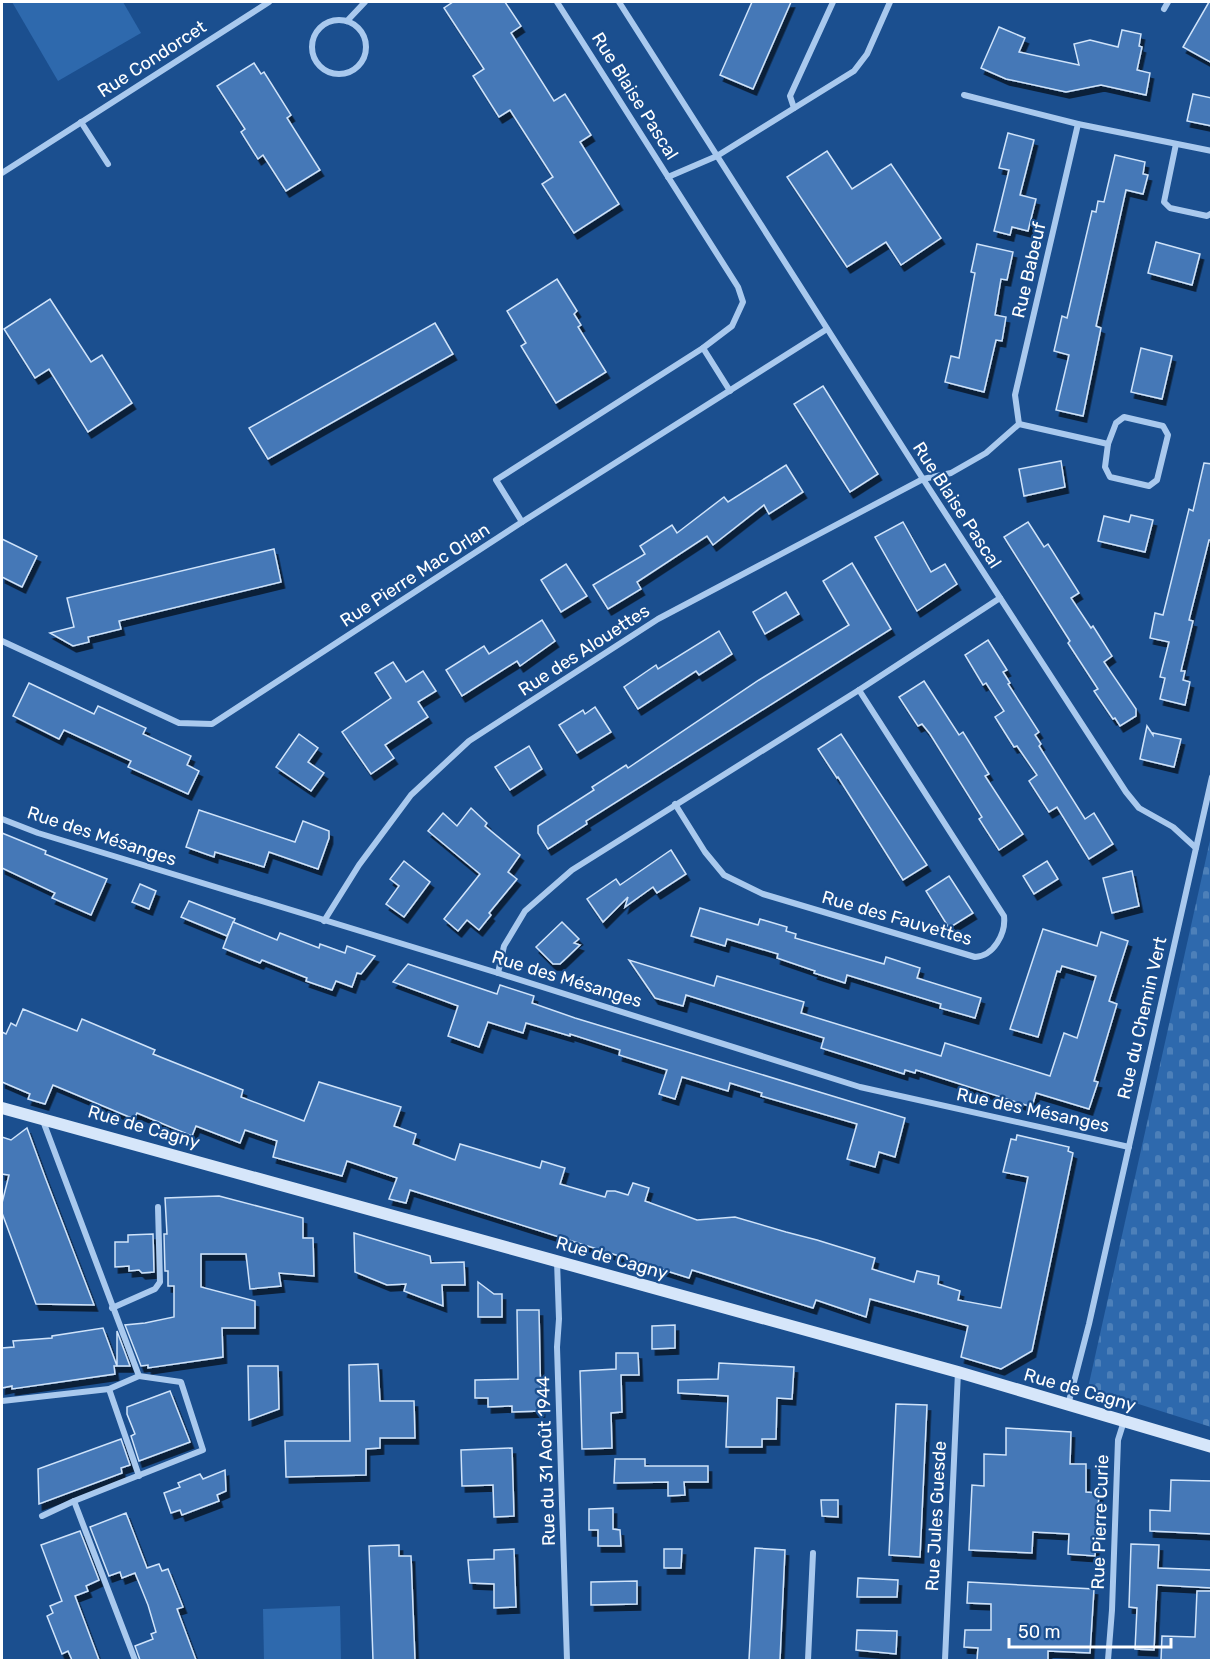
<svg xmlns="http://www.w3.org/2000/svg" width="1213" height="1662" font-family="Rubik,sans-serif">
  <defs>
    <pattern id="cemetery-stones" width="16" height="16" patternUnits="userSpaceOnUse" patternTransform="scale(1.5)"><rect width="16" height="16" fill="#2e69ad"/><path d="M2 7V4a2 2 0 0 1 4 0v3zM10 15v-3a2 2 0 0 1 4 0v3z" fill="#4d80b9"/></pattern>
    <filter id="shadow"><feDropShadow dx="3.5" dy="6" stdDeviation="0" flood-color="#0009"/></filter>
  </defs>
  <rect width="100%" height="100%" fill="#1b4f8f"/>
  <path fill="url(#cemetery-stones)" d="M1211,836L1212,1427H1211L1088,1388Z"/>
  <g fill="#2e69ad">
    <path d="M12,2H123L141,33L58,81Z"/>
    <path d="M340,1606L341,1660H264L263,1609Z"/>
  </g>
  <g fill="#4478b7" stroke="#cfe3fa" stroke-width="1.5" filter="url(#shadow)">
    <path d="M453,2H505L521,26L511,33L554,101L565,94L591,135L580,142L619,204L574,233L542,184L553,177L510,110L499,117L473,76L484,69L444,8Z"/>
    <path d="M752,2H791L753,89L720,75Z"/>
    <path d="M1209,2H1212V63L1183,47Z"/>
    <path d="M999,27L1025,38L1019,52L1079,65L1074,44L1090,40L1118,47L1122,30L1141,34L1139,46L1142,47L1137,70L1150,73L1146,95L1101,85L1066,92L1006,79L981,68Z"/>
    <path d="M254,63L261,74L264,72L291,115L287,118L320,170L286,191L263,155L258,159L241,132L245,129L217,86Z"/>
    <path d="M1193,94L1212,98V126L1187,121Z"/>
    <path d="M1008,133L1034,140L1020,195L1036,199L1028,231L1012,227L1010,235L994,231L1009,170L999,168Z"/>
    <path d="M827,151L852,189L891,164L941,238L901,265L886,242L847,267L787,177Z"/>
    <path d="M1115,155L1145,162L1143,174L1148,175L1143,194L1126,190L1096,326L1101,328L1083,416L1056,410L1069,355L1054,351L1062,316L1067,318L1092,211L1096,212L1098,201L1104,202Z"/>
    <path d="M1156,242L1200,254L1192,285L1148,273Z"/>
    <path d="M977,244L1013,252L1007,280L1001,279L995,315L1006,317L1002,341L996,340L984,392L945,382L951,356L959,358L975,273L971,272Z"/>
    <path d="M557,279L577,311L574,314L581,325L578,327L606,372L556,403L521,346L526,343L507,311Z"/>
    <path d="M50,299L91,362L102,355L132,403L88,432L49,369L35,378L4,329Z"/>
    <path d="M435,323L453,354L268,459L249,428Z"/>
    <path d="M1141,348L1172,356L1162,399L1131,392Z"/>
    <path d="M823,386L878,474L850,492L794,404Z"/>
    <path d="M1061,461L1065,487L1024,496L1019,469Z"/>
    <path d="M1204,463L1212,464V540H1209L1189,620L1193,621L1181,671H1185L1183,680L1190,682L1185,705L1160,699L1165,678L1160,677L1169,642L1150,638L1155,613L1163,615L1189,509L1193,511Z"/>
    <path d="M786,465L803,492L769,514L764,505L713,545L707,536L637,582L641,589L608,609L593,585L645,554L640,546L672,525L677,533L724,497L728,502Z"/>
    <path d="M1131,515L1153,520L1145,552L1098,541L1104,516L1129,522Z"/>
    <path d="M903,522L931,572L945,564L957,584L917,611L875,537Z"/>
    <path d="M1028,522L1044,547L1048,544L1079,593L1071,598L1091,628L1093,626L1112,656L1104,662L1136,709V716L1120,726L1115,718L1113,719L1094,691L1098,689L1068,643L1070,641L1004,537Z"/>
    <path d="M2,539L37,556L22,587L2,577Z"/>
    <path d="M274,549L281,582L119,621L121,629L88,637L89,642L73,646L50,633L74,627L67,598Z"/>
    <path d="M852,563L891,629L586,821L587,824L548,849L538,833V826L594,790L592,787L626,765L628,768L759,680L849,625L823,581Z"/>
    <path d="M566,564L587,596L561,612L541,580Z"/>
    <path d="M786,592L799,614L765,634L753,612Z"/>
    <path d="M542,620L555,641L520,666L517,661L462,696L446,670L484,646L489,654Z"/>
    <path d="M719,631L732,654L699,675L696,671L638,709L624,687L656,665L658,669Z"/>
    <path d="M988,640L1007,670L1003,672L1010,683L1008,684L1039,732L1035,735L1041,744L1039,746L1085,819L1094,813L1113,844L1089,859L1057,807L1049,812L1029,781L1037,775L1017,746L1014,747L995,717L1004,711L986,683L983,685L965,655Z"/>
    <path d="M393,662L406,682L423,671L436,691L418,702L428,717L385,745L394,758L371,774L342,732L391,698L375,673Z"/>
    <path d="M924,681L959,735L963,732L989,774L985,776L1023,834L999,850L979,819L982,817L930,734L922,724L918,726L899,697Z"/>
    <path d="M29,683L94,714L98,706L146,728L143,734L191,756L187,765L199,771L188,794L128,767L131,761L64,730L59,739L13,716Z"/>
    <path d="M595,707L611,732L577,753L559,725L583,710L585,714Z"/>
    <path d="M1147,726L1153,735V733L1181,739L1174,767L1140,759Z"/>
    <path d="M299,734L318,748L308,762L324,773L311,791L276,767Z"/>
    <path d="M841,734L927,865L903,880L838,777L837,778L818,749Z"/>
    <path d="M529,746L542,769L510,790L495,767Z"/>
    <path d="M471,808L487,823L485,826L520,855L508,872L517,879L489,913L491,915L479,930L467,920L458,931L444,919L480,874L428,831L443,813L457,826Z"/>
    <path d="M199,810L295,842L303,821L329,831V838L318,869L269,852L264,867L215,852L214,857L186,847Z"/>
    <path d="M2,833L46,851L45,854L107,879L91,915L52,898L55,893L2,868Z"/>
    <path d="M671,850L686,874L657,893L653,887L625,907L628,897L603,922L587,899L616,879L620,885Z"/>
    <path d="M404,861L430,882L404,917L386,904L399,886L390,879Z"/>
    <path d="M1047,861L1058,879L1034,894L1023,876Z"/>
    <path d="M1132,871L1139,906L1112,913L1103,878Z"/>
    <path d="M949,876L973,913L949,928L926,891Z"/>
    <path d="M140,884L156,891L149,909L132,902Z"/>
    <path d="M189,901L235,919L227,936L181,917Z"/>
    <path d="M700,908L758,925L760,919L787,927L786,931L796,934L795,938L884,964L886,957L920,968L917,978L981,998L975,1018L940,1008L941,1004L847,975L845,983L814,973L815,971L777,958L778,954L727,939L725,946L691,936Z"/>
    <path d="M233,922L277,940L280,933L319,948L320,944L345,953L347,946L375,956L361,974L357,973L352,987L336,981L332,990L306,981L307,978L262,960L260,963L223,948Z"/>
    <path d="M562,922L579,939L574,943L580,945L560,964H553L536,947Z"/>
    <path d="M1043,929L1097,946L1101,932L1128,941L1109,1001L1117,1004L1094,1081L1098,1082L1089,1109L1036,1093L1032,1107L916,1070L915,1073L905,1070L904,1074L821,1048L824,1038L686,995L683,1006L655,998L629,960L714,986L717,976L804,1002L801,1013L941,1056L945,1043L1050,1076L1064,1033L1077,1038L1096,976L1062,966L1060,972L1057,971L1038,1037L1010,1029Z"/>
    <path d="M408,964L497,994L500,985L534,996L532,1003L575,1018L905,1118L895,1157L879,1152L875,1167L847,1159L857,1124L761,1096L762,1093L730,1083L728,1091L682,1077L675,1099L659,1094L667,1070L619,1055L620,1050L570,1034V1036L526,1023L523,1033L488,1022L479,1047L448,1036L458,1006L393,982Z"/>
    <path d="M23,1009L77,1031L82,1019L155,1050L153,1054L243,1090L241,1097L304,1121L319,1082L401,1107L394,1126L416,1134L413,1144L455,1160L460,1144L540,1168L542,1161L565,1168L560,1184L605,1197L607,1191H615L628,1195L633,1183L649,1188L645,1201L697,1220L735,1217L786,1232L817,1240L875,1258L872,1269L914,1282L917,1271L939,1276L938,1284L960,1291L958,1300L1001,1308L1028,1177L1003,1172L1011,1139L1016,1140L1017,1135L1069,1147L1068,1151L1073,1153L1032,1351L1001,1369L961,1357L968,1326L870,1299L866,1317L816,1300L813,1308L692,1270L689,1278L410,1190L406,1203L389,1199L397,1178L347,1161L342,1176L273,1157L277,1141L245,1130L240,1143L196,1126L192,1136L137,1113L134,1119L53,1085L45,1104L28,1099L30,1094L2,1082V1032L6,1034L11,1023L16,1026Z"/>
    <path d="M27,1128L45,1177L94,1305L36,1304L2,1213V1203L9,1175L2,1174V1137L11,1140Z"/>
    <path d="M219,1196L303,1218V1238H313L314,1276L279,1273L281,1286L250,1289L246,1254H201V1287L255,1301V1328H222L223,1357L148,1368V1365L141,1366L125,1325L145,1323L174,1317V1286H168V1271H165L164,1234H167L165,1198Z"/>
    <path d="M354,1233L430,1256L431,1263L464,1262L465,1285H442L443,1306L404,1291L406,1284L387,1285L355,1272Z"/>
    <path d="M153,1234L154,1272L142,1273L139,1270L129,1271V1266L115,1267V1242H128V1235Z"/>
    <path d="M478,1282L494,1294H502V1317H478Z"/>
    <path d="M517,1310H539L541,1411L512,1412V1406L488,1407V1398H475V1380L518,1379Z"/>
    <path d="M675,1325V1348L652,1349V1326Z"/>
    <path d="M103,1328L117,1366V1331L130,1366H114L115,1374L12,1389V1386L2,1388V1348L14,1347L13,1341L52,1338V1336Z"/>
    <path d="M616,1353H638L639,1375H621L622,1412L611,1413L612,1448L582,1449L580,1371L616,1369Z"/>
    <path d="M719,1363L794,1367L792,1399L777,1398L776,1439H762V1447H726L728,1396L678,1393V1380L718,1379Z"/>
    <path d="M378,1364L380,1401H414L415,1438H380V1448L366,1449V1475L286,1477L285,1441H350L349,1365Z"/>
    <path d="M248,1366H278L279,1409L249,1420Z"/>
    <path d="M170,1391L190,1442L139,1461L131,1436L135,1434L127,1414V1407Z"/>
    <path d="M896,1404L927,1405L920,1557L889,1555Z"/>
    <path d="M1006,1428L1071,1432L1070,1464H1086V1492L1099,1493L1095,1556L1068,1554L1069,1534L1033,1532L1032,1553L969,1550L972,1485L984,1486V1454L1006,1455Z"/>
    <path d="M121,1439L130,1465L121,1468L122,1473L39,1504L38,1469Z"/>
    <path d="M512,1448L514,1516L494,1517L493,1485L462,1486L461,1450Z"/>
    <path d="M615,1459H645V1466H708V1482H684L685,1495L668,1496V1482L614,1483Z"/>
    <path d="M225,1470L226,1491L217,1495L219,1501L182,1515L180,1510L171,1513L164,1493L180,1487L178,1483L200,1474L203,1479Z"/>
    <path d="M1171,1480L1212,1481V1534L1150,1531V1510L1170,1511Z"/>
    <path d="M821,1500H838V1517L822,1516Z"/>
    <path d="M613,1508V1529L620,1530L621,1546H598V1530H589V1509Z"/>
    <path d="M126,1513L147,1568L159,1564L162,1571L168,1569L183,1607L177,1609L196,1660H140L135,1646L153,1639L151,1634L156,1632L148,1605L135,1573L122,1578L120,1572L109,1576L90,1527Z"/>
    <path d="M80,1531L99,1580L86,1586L88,1591L75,1596L99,1660H72L68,1651L62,1654L47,1616L53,1613L50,1606L62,1601L41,1545Z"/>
    <path d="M1131,1544L1159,1545L1158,1568L1212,1570V1588L1157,1585L1154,1650L1135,1649L1137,1608L1129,1607Z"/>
    <path d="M399,1545V1556H411L415,1660H373L369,1546Z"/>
    <path d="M755,1548L785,1550L780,1660H749Z"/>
    <path d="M514,1549L516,1607L494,1608V1584L470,1583L468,1560L494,1559V1550Z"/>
    <path d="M664,1549H682L681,1568H664Z"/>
    <path d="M858,1578L898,1580L897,1597H857Z"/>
    <path d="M637,1581V1604L591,1605V1582Z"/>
    <path d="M968,1582L1094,1589L1090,1653L1048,1651V1660H977L978,1648L964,1647L965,1630H991V1604L967,1603Z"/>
    <path d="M1197,1591H1212V1660H1161L1162,1636L1195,1637Z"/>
    <path d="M857,1630L897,1631L896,1654L856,1650Z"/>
  </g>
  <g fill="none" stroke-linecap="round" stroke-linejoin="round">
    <g stroke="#a9c9ee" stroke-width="6">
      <path d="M619,2L923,479L1126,792L1139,808L1173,827L1196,848"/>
      <path d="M1164,9L1168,2"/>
      <circle cx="339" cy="47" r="27"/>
      <path d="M347,21L365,2"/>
      <path d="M964,95L1078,124L1212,151"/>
      <path d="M794,108L790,96L833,2"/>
      <path d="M81,122L108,164"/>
      <path d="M1176,144L1164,202L1170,208L1207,216L1212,213"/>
      <path d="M2,173L269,2"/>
      <path d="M668,177L717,156L854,71L867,54L890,2"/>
      <path d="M703,348L730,391"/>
      <path d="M1124,417L1163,426L1168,435L1157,480L1149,486L1110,477L1105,467L1108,444L1116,423Z"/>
      <path d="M1019,424L1108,444"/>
      <path d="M522,522L496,480L703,348L732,326L743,302L738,287L557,2"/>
      <path d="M2,641L179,723L212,724L522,522L827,329"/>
      <path d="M675,804L705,852L724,875L763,894L975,957C994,956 1006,933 1004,916L859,690"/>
      <path d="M2,819L38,833L498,973L860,1087L1129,1147"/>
      <path d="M324,921L359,865L411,795L469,741L658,619L923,479L951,473L986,453L1019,424L1015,395L1078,124"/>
      <path d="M498,973L504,946L525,911L572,870L859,690L1000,598"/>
      <path d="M43,1121L139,1376L181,1382L203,1450L74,1501L135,1660"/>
      <path d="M557,1261L559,1319L557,1347L567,1660"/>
      <path d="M112,1308L155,1289L160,1282L158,1207"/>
      <path d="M109,1389L139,1476"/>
      <path d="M2,1401L109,1389L139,1376"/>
      <path d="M1068,1405L1089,1324L1212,777"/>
      <path d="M42,1516L74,1501"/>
      <path d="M808,1660L813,1553"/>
      <path d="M945,1660L958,1372"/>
      <path d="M1108,1660L1112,1610L1118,1440L1124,1421"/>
    </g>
    <path stroke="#d6e6fa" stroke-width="12" d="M2,1108L958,1372L1212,1447"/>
  </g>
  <g text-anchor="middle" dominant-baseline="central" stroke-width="4.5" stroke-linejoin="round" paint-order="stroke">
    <g font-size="18" fill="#fff" stroke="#1b4f8f">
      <text transform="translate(152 59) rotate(-33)">Rue Condorcet</text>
      <text transform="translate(635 96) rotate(58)">Rue Blaise Pascal</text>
      <text transform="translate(1029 270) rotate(-77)">Rue Babeuf</text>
      <text transform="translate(957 505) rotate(57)">Rue Blaise Pascal</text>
      <text transform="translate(415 575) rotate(-33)">Rue Pierre Mac Orlan</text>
      <text transform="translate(584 650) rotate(-33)">Rue des Alouettes</text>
      <text transform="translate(102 836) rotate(18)">Rue des Mésanges</text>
      <text transform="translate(897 918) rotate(16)">Rue des Fauvettes</text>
      <text transform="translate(567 979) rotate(17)">Rue des Mésanges</text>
      <text transform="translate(1142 1018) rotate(-77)">Rue du Chemin Vert</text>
      <text transform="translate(1033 1110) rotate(12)">Rue des Mésanges</text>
      <text transform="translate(144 1127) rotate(16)">Rue de Cagny</text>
      <text transform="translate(612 1258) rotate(16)">Rue de Cagny</text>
      <text transform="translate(1080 1390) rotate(16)">Rue de Cagny</text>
      <text transform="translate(546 1461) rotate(-92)">Rue du 31 Août 1944</text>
      <text transform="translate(936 1516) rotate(-87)">Rue Jules Guesde</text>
      <text transform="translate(1100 1522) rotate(-88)">Rue Pierre Curie</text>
    </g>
  </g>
  <rect width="1213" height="1662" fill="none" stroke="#ffffff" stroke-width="6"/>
  <path d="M1009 1638v9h162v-9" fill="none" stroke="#ffffff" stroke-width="3"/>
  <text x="1018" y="1638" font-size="18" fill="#ffffff" stroke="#1b4f8f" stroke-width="4.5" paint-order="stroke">50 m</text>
</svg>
